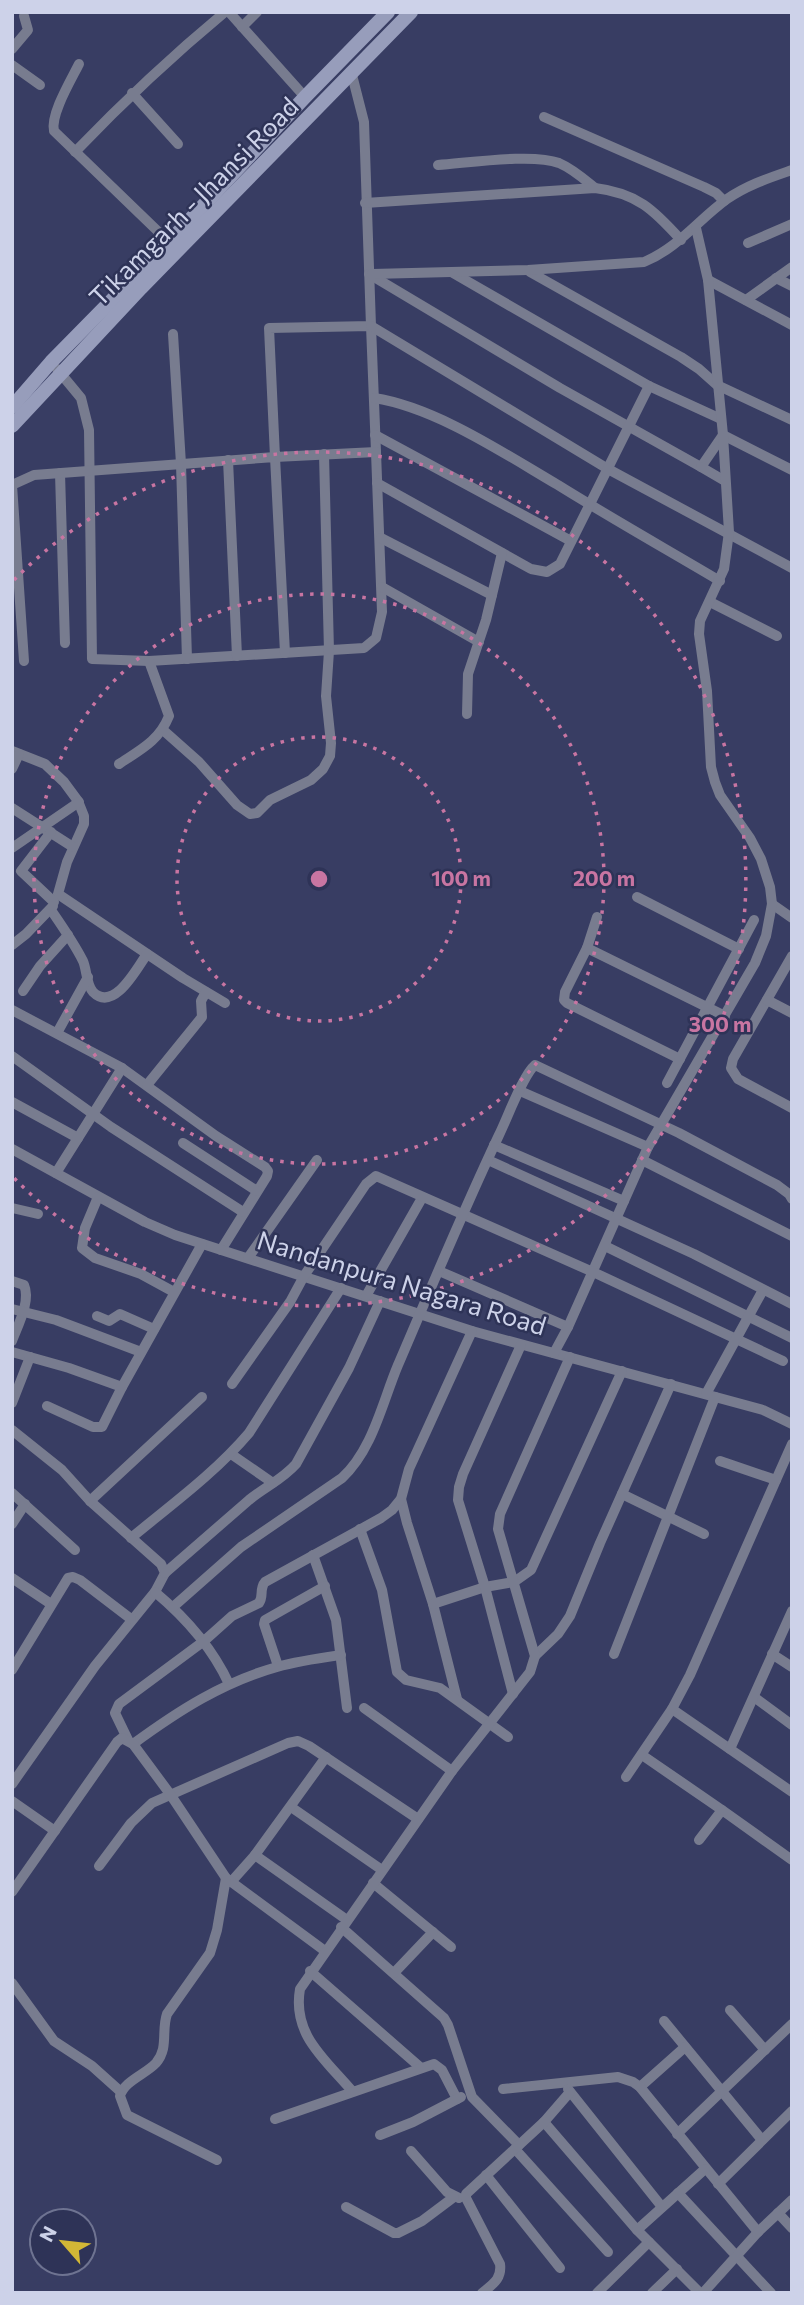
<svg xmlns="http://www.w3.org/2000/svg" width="804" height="2305" font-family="Commissioner,sans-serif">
  <rect width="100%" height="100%" fill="#383d63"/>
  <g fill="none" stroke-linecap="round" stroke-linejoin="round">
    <g stroke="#787c8f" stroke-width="10">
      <path d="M229,12L305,97"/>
      <path d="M242,27L257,12"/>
      <path d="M12,49L28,30L24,16"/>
      <path d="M79,64C71,80 50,115 54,131L169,242"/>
      <path d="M12,65L40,85"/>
      <path d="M352,75L364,122L371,326L269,328L275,457L376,452L371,326"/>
      <path d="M132,93L178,144"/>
      <path d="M544,117L704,187L716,193L724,201"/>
      <path d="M75,152C123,102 172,56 225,12"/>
      <path d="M438,165C468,163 533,153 559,163C573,169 584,179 595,188"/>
      <path d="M365,203L595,188C637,193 654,210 681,240"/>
      <path d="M748,243L792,224"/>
      <path d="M530,272L681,357L699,369L717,385L792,420"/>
      <path d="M453,273L649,386L721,419"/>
      <path d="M369,274L560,388L701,467L723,435L792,470"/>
      <path d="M372,274L528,270L644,262C678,248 698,220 727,199C747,185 769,178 792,170"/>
      <path d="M776,278L792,286"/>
      <path d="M708,280L792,325"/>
      <path d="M746,300L792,267"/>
      <path d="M371,326L608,469L792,568"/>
      <path d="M173,334L181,464L187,659"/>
      <path d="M57,369L81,398L89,430L92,659L149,661L364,648L376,638L382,612L376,452"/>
      <path d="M374,398C435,407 505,454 558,485C611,518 666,549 720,581"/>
      <path d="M375,435L571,541"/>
      <path d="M228,460L237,656"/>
      <path d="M701,467L725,481"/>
      <path d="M60,473L65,643"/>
      <path d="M377,483L531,569L547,572L560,564L649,386"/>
      <path d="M381,538L492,595"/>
      <path d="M382,587L479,642"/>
      <path d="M710,602L777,636"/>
      <path d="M24,661L12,485L34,475L275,457L285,653"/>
      <path d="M467,714L468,674L486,620L502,553"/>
      <path d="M163,730L199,762L237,805L250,814L257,813L270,800L311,780L323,769L330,756L331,743L326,696L329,651L324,454"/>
      <path d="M12,751L45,764L64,782L78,801L84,816V824L67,862L58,894L183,978L225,1003"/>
      <path d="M119,764C140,750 159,741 169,716L149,661"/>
      <path d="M12,769L19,754"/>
      <path d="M12,808L73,847"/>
      <path d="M51,832L21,871L54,902"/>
      <path d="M12,848L79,802"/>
      <path d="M637,897L739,949"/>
      <path d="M772,904L792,918"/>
      <path d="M51,910C62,926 74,943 83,961C87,970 86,984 93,992C114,1013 137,968 147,954"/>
      <path d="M597,917L587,948L565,992L564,1000L567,1003L680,1059"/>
      <path d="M12,945L26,934L53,906"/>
      <path d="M587,948L725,1016"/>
      <path d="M792,956L733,1059L731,1068L738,1079L792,1108"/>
      <path d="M23,991L40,966L68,935"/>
      <path d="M767,1000L792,1013"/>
      <path d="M12,1010L122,1068L216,1136L265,1167L268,1171L267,1176L221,1250"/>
      <path d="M57,1033L88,977"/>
      <path d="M12,1056L111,1127L243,1212"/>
      <path d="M667,1083L754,920"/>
      <path d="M147,1085L202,1017L201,1001L206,992"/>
      <path d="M520,1091L648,1147"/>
      <path d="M12,1102L78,1138"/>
      <path d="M183,1143L257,1191"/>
      <path d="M494,1145L624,1201"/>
      <path d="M12,1149L145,1222L175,1235L472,1331L763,1410L792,1424"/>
      <path d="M488,1160L694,1254L792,1304"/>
      <path d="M642,1160L792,1236"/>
      <path d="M56,1173L122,1068"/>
      <path d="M98,1197L85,1228L82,1248L95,1258L141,1274L174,1292"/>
      <path d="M12,1208L38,1214"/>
      <path d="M605,1246L792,1338"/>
      <path d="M248,1258L317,1160"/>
      <path d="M439,1271L568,1327"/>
      <path d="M12,1281L24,1285C31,1301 18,1325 12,1341"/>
      <path d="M366,1296L422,1198"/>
      <path d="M12,1309L56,1320L141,1352"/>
      <path d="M97,1316L109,1321L120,1314L154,1329"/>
      <path d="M12,1352L69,1368L122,1387"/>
      <path d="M554,1353L568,1327L648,1147L755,963L766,936L772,904L770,887L761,859L750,838L720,795L715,782L711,767L707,691L699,634L700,621L724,569L729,532L723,435L708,280L696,228"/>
      <path d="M232,1384L290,1302L304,1276L366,1184L376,1176L593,1272L783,1361"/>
      <path d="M706,1394L763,1290"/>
      <path d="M12,1403L30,1357"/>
      <path d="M47,1406L93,1427H102L122,1387L202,1244"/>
      <path d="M12,1430L62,1470L90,1501L161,1564L165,1573L155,1592L95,1666L12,1784"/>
      <path d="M231,1454L273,1483"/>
      <path d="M776,1480L792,1444"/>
      <path d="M12,1493L75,1550"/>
      <path d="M622,1494L704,1534"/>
      <path d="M401,1499L407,1523L433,1604L457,1699"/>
      <path d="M90,1501L202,1397"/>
      <path d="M12,1524L25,1504"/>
      <path d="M360,1529L382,1590L397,1672L406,1680L440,1688L508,1737"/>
      <path d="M131,1538C171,1505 215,1473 249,1433L341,1288"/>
      <path d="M313,1555L336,1620L347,1708"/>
      <path d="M165,1573L249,1500C265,1487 283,1479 296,1464L349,1368L380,1301"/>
      <path d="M12,1578L51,1604"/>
      <path d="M155,1592C186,1618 212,1647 229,1684"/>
      <path d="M433,1604L485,1587L514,1582L531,1570L622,1371"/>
      <path d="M173,1607L241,1547L342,1478C373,1449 382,1403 398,1365C431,1288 463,1211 499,1135C507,1119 523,1075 535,1065L679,1133L777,1185L789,1194L792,1199"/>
      <path d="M614,1654L715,1397"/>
      <path d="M772,1654L792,1667"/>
      <path d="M535,1656L558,1634L570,1616L600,1543L671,1384"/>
      <path d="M278,1666L264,1624L265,1620L325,1586"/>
      <path d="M12,1670L68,1578L73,1577L80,1580L131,1619"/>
      <path d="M513,1694L485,1587L458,1500L459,1487L463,1474L521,1345"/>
      <path d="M754,1697L792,1725"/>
      <path d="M364,1708L452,1771"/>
      <path d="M672,1709L792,1792"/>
      <path d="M128,1740L115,1713L119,1704L204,1641L232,1616L259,1603C264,1596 259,1589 265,1582L381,1518L392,1510L401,1499L409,1469L472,1331"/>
      <path d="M133,1744C178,1711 223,1682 277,1667C298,1661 320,1658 341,1655"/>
      <path d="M730,1749L792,1611"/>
      <path d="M642,1755L722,1810"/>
      <path d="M626,1777L672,1709L690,1675L776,1480L720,1461"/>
      <path d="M12,1801L55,1831"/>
      <path d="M291,1807L382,1870"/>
      <path d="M699,1840L722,1810L792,1860"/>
      <path d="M255,1855L347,1920"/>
      <path d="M99,1866L131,1823L152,1803L288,1743L298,1741L309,1746L418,1819"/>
      <path d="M231,1882L255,1855L326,1757"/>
      <path d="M373,1883L451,1947"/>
      <path d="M12,1892L117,1742L122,1738L133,1744L170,1794L226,1878L325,1951"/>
      <path d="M341,1927L444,2018L448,2025L472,2097L519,2145"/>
      <path d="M310,1971L420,2067"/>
      <path d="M394,1973L433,1932"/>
      <path d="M12,1983L54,2041L92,2066L121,2092"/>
      <path d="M730,2010L765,2050"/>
      <path d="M664,2021L762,2140"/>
      <path d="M640,2087L685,2047"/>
      <path d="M503,2089L618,2077L633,2082L640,2087L758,2232"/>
      <path d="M568,2089L662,2207"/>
      <path d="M352,2091C325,2059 292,2035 300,1989L452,1771L530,1672L535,1656L498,1529L500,1514L570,1357"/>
      <path d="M275,2119L434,2064L442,2070L457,2099"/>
      <path d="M544,2122L637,2230L700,2293"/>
      <path d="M677,2134L792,2024"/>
      <path d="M380,2135L413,2122L461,2097"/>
      <path d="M515,2149L608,2252"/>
      <path d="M411,2151L447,2192L459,2198"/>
      <path d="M217,2160L127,2115L120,2096C124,2081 146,2074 156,2063C169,2048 161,2031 167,2014L210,1953L217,1930L226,1878"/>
      <path d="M486,2175L560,2268"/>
      <path d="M718,2184L792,2111"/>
      <path d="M678,2193L771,2293"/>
      <path d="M346,2207L394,2233H398L422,2221L454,2197"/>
      <path d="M778,2213L792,2228"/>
      <path d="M637,2230L705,2169"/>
      <path d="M482,2293C493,2284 502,2279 500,2264L466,2198V2194L544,2122L570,2092"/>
      <path d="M597,2293L649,2242"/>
      <path d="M652,2293L677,2269"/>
      <path d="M703,2293L758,2232L792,2200"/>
    </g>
    <g stroke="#979dbb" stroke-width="14">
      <path d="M12,407L51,362L169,242L305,97L388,12"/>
      <path d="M12,426L141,288L411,12"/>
    </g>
  </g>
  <g fill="none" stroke="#c875a2" stroke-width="3.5" stroke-dasharray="3.5 7">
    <circle cx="319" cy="879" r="142"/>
    <circle cx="319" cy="879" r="285"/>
    <path d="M14 580A427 427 0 1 1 14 1178"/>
  </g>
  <g text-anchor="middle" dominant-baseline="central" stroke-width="5" stroke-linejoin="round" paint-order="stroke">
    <g font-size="26" fill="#cdd2e9" stroke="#2e3357">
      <text transform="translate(193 201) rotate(-45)">Tikamgarh - Jhansi Road</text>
      <text transform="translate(402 1282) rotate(17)">Nandanpura Nagara Road</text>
    </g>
  </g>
  <circle cx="319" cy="879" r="10" fill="#c875a2" stroke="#2e3357" stroke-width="3.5"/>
  <g font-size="21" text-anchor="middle" font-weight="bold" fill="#c875a2" stroke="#2e3357" stroke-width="5" stroke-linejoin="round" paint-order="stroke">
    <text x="461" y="886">100 m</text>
    <text x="604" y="886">200 m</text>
    <text x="720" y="1032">300 m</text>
  </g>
  <rect width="804" height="2305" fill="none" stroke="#cdd2e9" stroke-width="28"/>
  <g transform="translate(63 2242) rotate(298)"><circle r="33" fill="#2e3357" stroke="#6e7391" stroke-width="2"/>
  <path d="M0-5L12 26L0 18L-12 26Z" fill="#d2b736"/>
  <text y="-10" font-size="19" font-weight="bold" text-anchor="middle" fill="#cdd2e9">N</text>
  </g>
</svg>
